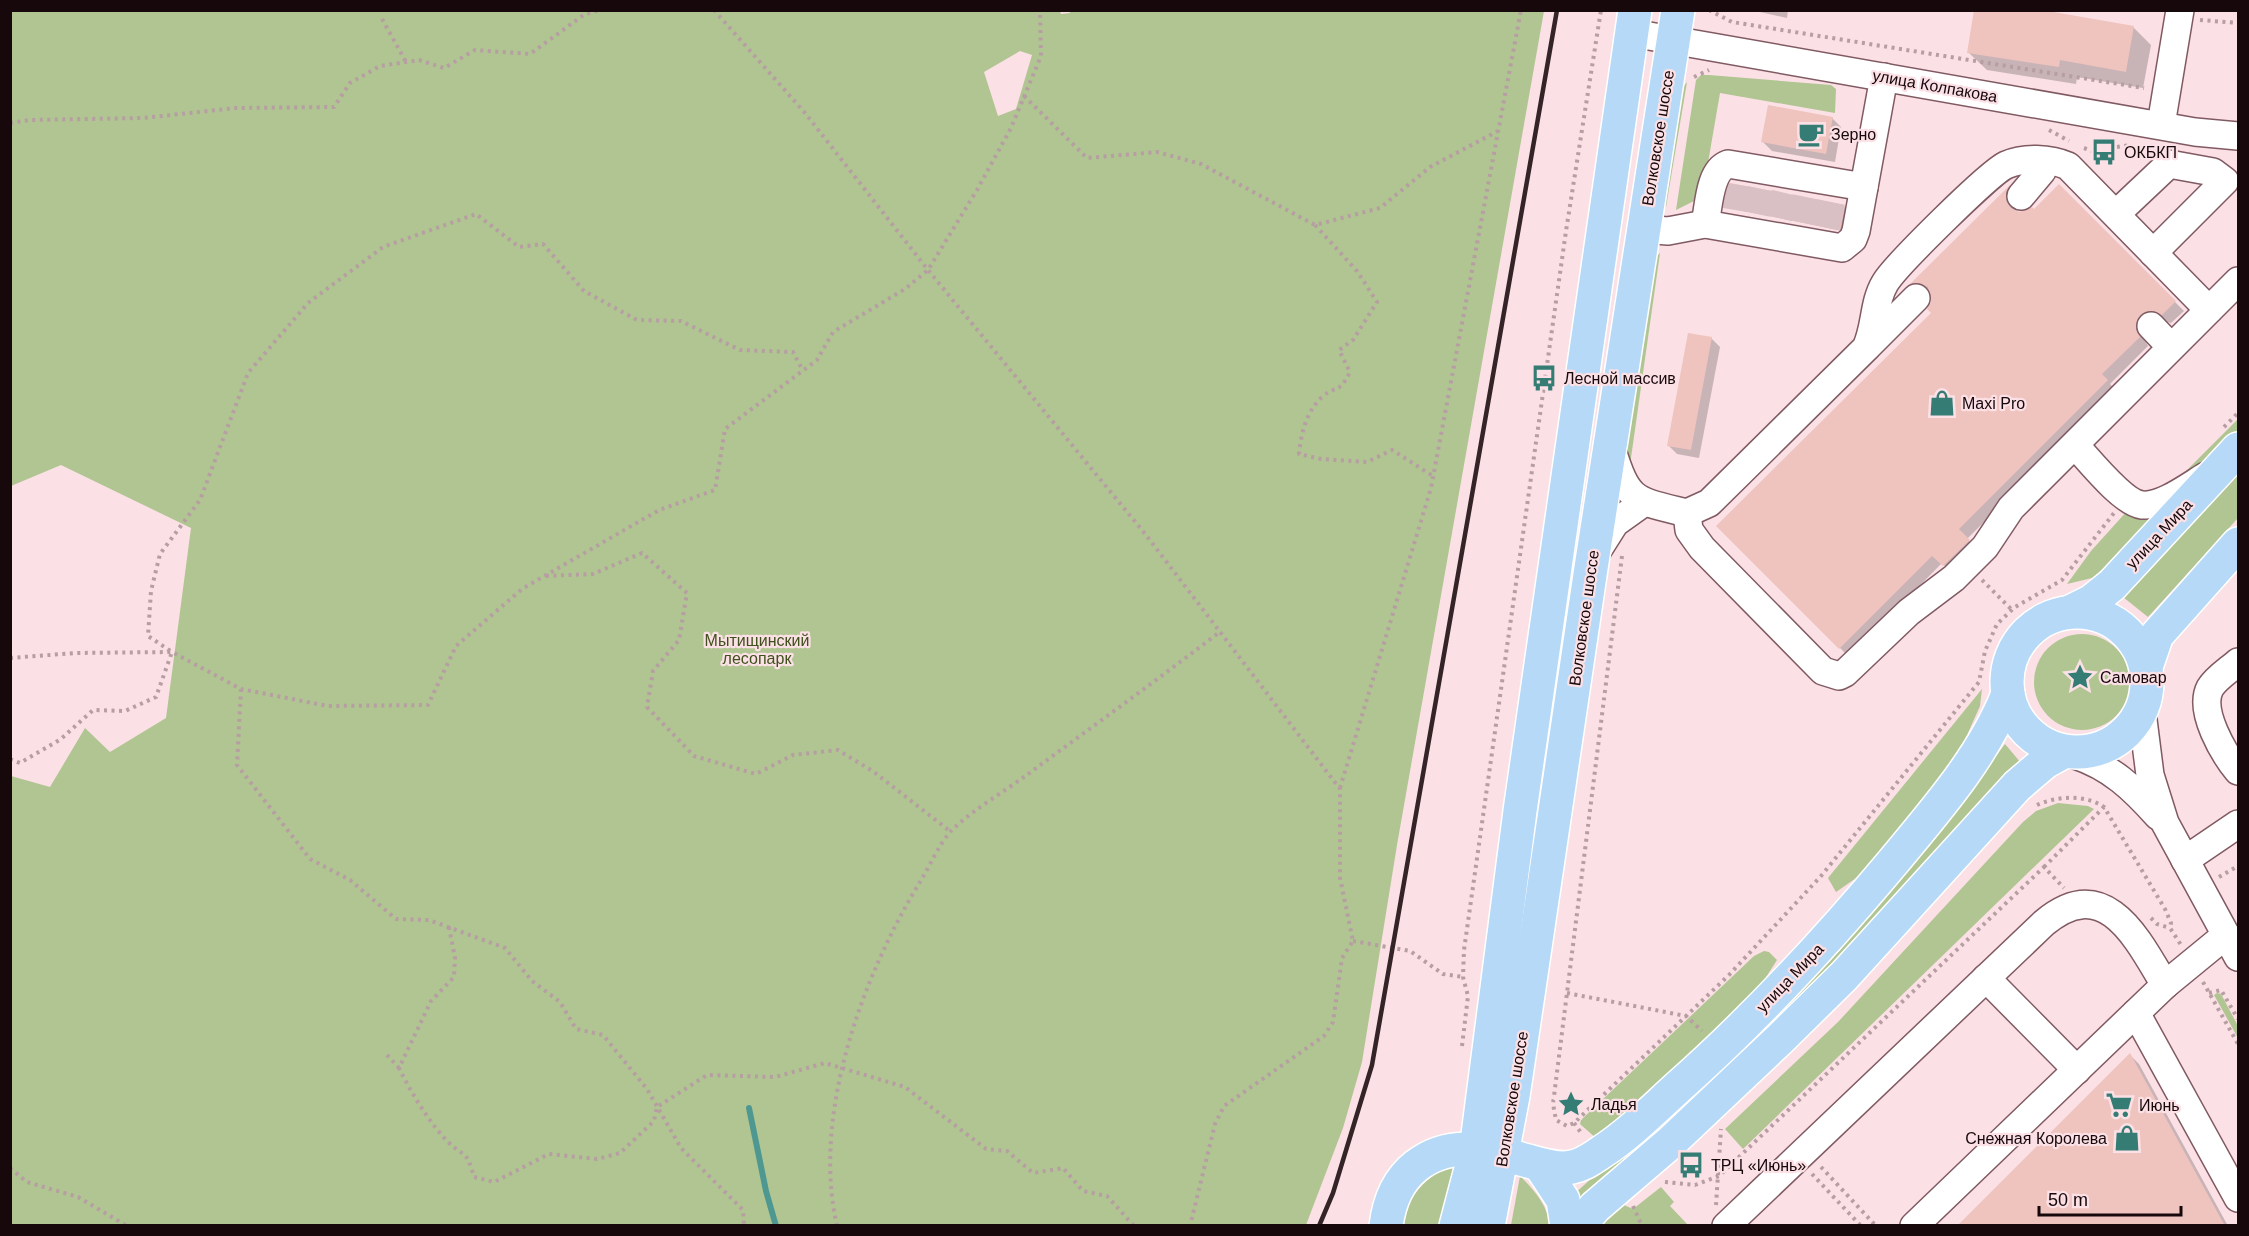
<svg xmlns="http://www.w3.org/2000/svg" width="2249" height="1236" font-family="Helvetica,sans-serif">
  <rect width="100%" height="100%" fill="#fbe0e5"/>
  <g fill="#b0c591" fill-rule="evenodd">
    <path d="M1060,11L1061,14L1070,13V10L1544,11L1397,845L1362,1062L1343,1128L1306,1225H11V776L50,787L85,728L110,752L166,718L191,528L61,465L11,486V11ZM1020,51L1032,55L1016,109L998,116L984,72Z"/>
    <path d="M1709,75L1831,85L1836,89L1835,113L1720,93L1704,186L1694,201L1676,210L1696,80L1701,75Z"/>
    <path d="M1687,82L1666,207L1663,203L1680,91Z"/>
    <path d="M1660,253L1629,472L1624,453L1654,260Z"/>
    <path d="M2238,419V433C2215,457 2207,467 2176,481Z"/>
    <path d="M2238,468V518L2148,617L2123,597Z"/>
    <path d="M2163,507L2140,538L2092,578L2067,584L2091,551L2128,510Z"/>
    <circle cx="2082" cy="682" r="48"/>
    <path d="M1982,689L1980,706L1951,771L1869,869L1836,892L1828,878Z"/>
    <path d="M2005,744L2021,763L1788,1013L1579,1204L1574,1194L1653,1124L1964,797Z"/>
    <path d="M2058,803L2088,806L2094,809L1743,1149L1725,1129L1838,1022L2023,822L2036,811Z"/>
    <path d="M1764,951L1769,952L1777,960L1754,996L1597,1139L1580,1124L1581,1120L1754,956Z"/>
    <path d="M2217,993L2221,994L2238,1026V1038L2214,995Z"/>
    <path d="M1454,1164L1440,1225L1401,1226C1408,1195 1426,1176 1454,1164Z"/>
    <path d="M1520,1176C1535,1191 1547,1205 1550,1225H1511Z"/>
    <path d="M1661,1187L1674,1202L1670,1206L1688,1225L1601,1226L1624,1205L1633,1209Z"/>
  </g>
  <g fill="#0003">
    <path d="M1751,10H1788L1787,18Z"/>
    <path d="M2133,27L2151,45L2143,88L2077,77L2076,84L1987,70L1969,53Z"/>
    <path d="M1832,118L1841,127L1835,162L1772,151L1763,142Z"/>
    <path d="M2059,186L2184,311L2171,323L2157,319L2148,324L2144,339L2148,346L2110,384L2116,390L1967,539L1978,550L1953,574L1942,563L1849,657L1719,526L1933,313L1930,291L1920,292L1912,284L2010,187L2018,195L2014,202V211L2019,213L2034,211Z"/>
    <path d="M1844,206L1846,209L1842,231L1725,207Z"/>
    <path d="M1711,338L1720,347L1699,458L1677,454L1668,445Z"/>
    <path d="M2130,1055L2139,1064L2228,1226H1958Z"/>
  </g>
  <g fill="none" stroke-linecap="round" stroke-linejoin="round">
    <path stroke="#4f9891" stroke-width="6" d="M749,1108L766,1191L776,1226"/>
  </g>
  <g fill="#efc3be">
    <path d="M1974,10H2042L2134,26L2126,72L2060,60L2059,67L1967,53Z"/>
    <path d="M1768,105L1833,117L1826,154L1761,142Z"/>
    <path d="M1730,183L1845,205L1840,230L1724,207Z"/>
    <path d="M2059,184L2176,301L2162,315L2148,311L2140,315L2136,329L2140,337L2102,374L2108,380L1959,529L1970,540L1943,566L1932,556L1839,649L1716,526L1931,313L1927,309L1931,302L1928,287L1919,283L1910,284L2010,185L2006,193V201L2011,208L2019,212L2032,207L2034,209Z"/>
    <path d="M1688,333L1712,337L1691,450L1667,446Z"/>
    <path d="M2130,1053L2225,1226H1957Z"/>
  </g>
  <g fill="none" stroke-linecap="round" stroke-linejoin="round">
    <g stroke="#d9c0c4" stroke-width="27" stroke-dasharray="27 14" stroke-linecap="butt">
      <path d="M1735,210L1739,185"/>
      <path d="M1757,214L1762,189"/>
      <path d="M1779,218L1785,193"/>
      <path d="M1801,222L1806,197"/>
      <path d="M1826,227L1831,202"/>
    </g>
    <g stroke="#805a62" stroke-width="30">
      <g id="minor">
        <path d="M1632,33L2195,132L2238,136"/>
        <path d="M2161,125L2180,10"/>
        <path d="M2021,196L2042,171L2045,161"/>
        <path d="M2116,214L2169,164L2213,172L2225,181L2153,253"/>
        <path d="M1705,224C1709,206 1709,171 1728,164L1864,187"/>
        <path d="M1643,229L1668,231L1705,224L1842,248L1853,239L1856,231L1884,77"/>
        <path d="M2209,310L2068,166C2050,158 2024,157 2006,165C1989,173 1895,266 1885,283C1873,303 1876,327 1866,348L1709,503L1687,513L1689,530L1702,548L1823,671L1839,676L1845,673L1909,612L1954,578L1985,547L2011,508L2238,281"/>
        <path d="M2151,326L2171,347"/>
        <path d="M1868,346L1916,298"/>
        <path d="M2075,445C2089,460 2123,503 2142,505C2162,507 2189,486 2206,476"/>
        <path d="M1611,447C1628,502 1633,500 1687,513"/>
        <path d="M1596,553L1615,523L1643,503"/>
        <path d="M2238,662C2229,670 2216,678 2210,688C2198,711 2224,754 2238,771"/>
        <path d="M2142,712L2150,775L2165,823L2238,957"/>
        <path d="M2075,755C2111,767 2133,788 2158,816"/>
        <path d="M2185,860L2238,824"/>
        <path d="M1986,978L2077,1070"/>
        <path d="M2136,1013L2238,1198"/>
        <path d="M1726,1226L2044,923C2105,872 2137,938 2165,985"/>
        <path d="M1914,1226L2165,985L2226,935"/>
      </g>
    </g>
    <g stroke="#fff" stroke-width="36">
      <g id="major">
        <path d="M2072,611L2092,601L2112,585L2238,449"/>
        <circle cx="2077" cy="682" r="70"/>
        <path d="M2146,667L2157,635L2238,544"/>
        <path d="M1540,1165L1563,1200L1567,1226"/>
        <path d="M1386,1226C1389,1202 1397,1181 1416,1166C1450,1139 1489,1150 1528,1161C1542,1165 1558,1170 1572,1167C1583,1165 1591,1159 1600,1153C1628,1135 1652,1111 1677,1088C1755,1019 1826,942 1893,862C1936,810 1983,757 2008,694"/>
        <path d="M1456,1226L1476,1150L1520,811L1635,10"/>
        <path d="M1488,1226L1513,1096L1591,568L1678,10"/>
        <path d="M1579,1226L1595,1207L1671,1142L1780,1039L1844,976L2017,786L2045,762L2063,752"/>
      </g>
    </g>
    <g stroke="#b69ea3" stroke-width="4" stroke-dasharray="3 4.5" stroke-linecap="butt">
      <path d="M714,10L805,113L928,270L1146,535L1340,789V878L1353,941L1342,958L1333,1022L1324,1036L1224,1106L1215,1124L1190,1226"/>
      <path d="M1709,10L1732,22L2144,88"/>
      <path d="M382,19L406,62"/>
      <path d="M2200,20L2238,23"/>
      <path d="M1694,77L1709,70"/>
      <path d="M1024,96L1087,158L1157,152L1201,164L1315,225L1380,208L1430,167L1498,131"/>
      <path d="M10,123L29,120L143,118L236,108L334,107L350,83L380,66L419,60L444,68L475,50L530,54L585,14L601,10"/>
      <path d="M2049,130L2069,141"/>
      <path d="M2084,148L2106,156L2117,147L2131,145"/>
      <path d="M1315,225L1357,271L1377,302L1353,340L1339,350L1350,372C1338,395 1338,384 1323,396C1306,411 1301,434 1299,454L1321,459L1367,462L1392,450L1433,476"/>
      <path d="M2224,427L2238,413"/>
      <path d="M1622,556L1553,1104L1556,1120L1567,1126L1574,1123L1729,975L1821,876L1979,682L1985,651L1997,624L2015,607L2062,580L2114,513"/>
      <path d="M546,576L593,574L642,553L687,593L679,640L653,671L647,707L694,756L756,774L793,755L838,750L874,772L951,832"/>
      <path d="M1982,580L2012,610"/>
      <path d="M10,658L75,653L172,652L241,689L328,706L428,705L456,646L522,589L659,510L715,490L725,429L817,360L833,332L905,289L928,270L977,190L1011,128L1041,56L1040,10"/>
      <path d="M241,689L237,765L310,859L350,880L396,919L429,920L505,948L532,981L560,1002L576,1029L603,1035L647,1089L681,1148L743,1210L744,1226"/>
      <path d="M10,759L20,763L61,739L93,710L125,711L156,697L172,652L148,636L151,591L160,554L200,500L248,373L308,303L383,247L476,214L519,247L543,244L584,291L637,320L681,321L740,350L793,352L803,371"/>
      <path d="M1340,788L1431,488L1521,10"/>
      <path d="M2037,805C2057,796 2085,794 2104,807L2165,909L2171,923L2170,928L2181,945"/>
      <path d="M2044,867L2104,807"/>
      <path d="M2219,877L2238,866"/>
      <path d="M2151,918L2157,924L2170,928"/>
      <path d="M449,927L455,958L454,977L431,1001L399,1068C412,1094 428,1121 448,1142C466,1159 466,1149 474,1177L494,1182L549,1154L597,1159L620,1153L654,1121L657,1107L707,1075L775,1077L825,1063L905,1087L986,1149L1007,1151L1033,1173L1063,1168L1083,1191L1107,1196L1134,1226"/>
      <path d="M1353,941L1410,951L1443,974L1463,977"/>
      <path d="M2203,982L2238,1044"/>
      <path d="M1567,993L1686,1016L1702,1031"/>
      <path d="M2209,993L2221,990L2238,1019"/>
      <path d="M1462,1046L1468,996L1463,977L1464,950L1566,231L1601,10"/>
      <path d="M387,1055L399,1068"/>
      <path d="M1574,1123L1582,1134"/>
      <path d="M1821,1167L1876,1226"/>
      <path d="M10,1168L27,1182L78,1197L127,1226"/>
      <path d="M1812,1174L1861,1226"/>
      <path d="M1665,1182L1695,1185L1719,1176L2044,867L2064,888"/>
      <path d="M1716,1205L1721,1129"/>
      <path d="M1633,1206L1642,1226"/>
      <path d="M837,1226C811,1113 864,972 923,877C931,863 940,843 951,831C972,810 1004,792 1028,774C1092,727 1157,680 1221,631"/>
    </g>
    <use href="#minor" stroke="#fff" stroke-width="27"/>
    <use href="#major" stroke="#b6d9f7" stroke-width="33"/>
    <path stroke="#342427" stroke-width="4.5" d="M1319,1226L1333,1193L1372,1065L1557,10"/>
  </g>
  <defs>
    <g id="cafe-bare" transform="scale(2.07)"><path d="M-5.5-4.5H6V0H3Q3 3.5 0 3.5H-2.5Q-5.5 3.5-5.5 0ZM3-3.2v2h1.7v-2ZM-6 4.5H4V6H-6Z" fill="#357c74" stroke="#fbe0e5" stroke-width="2.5" paint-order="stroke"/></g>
    <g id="bus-bare" transform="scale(2.07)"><path d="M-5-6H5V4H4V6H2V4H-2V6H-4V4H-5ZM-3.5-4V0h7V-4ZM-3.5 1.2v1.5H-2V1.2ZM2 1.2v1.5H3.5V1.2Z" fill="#357c74" stroke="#fbe0e5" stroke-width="2.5" paint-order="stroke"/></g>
    <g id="shop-bare" transform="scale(2.07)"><path d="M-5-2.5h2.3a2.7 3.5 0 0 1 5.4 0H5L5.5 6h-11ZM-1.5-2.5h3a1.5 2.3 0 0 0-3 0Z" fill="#357c74" stroke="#fbe0e5" stroke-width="2.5" paint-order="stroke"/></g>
    <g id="sight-bare" transform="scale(2.07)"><path d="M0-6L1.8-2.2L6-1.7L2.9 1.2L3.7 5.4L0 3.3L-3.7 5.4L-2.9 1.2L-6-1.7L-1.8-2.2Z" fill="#357c74" stroke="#fbe0e5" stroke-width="2.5" paint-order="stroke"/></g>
    <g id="supermarket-bare" transform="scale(2.07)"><path d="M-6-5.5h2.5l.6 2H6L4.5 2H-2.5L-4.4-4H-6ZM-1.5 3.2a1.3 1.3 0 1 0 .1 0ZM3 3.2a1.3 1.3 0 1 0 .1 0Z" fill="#357c74" stroke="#fbe0e5" stroke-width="2.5" paint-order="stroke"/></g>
  </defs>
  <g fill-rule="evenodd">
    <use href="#cafe-bare" x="1811" y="134"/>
    <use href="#bus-bare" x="2104" y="152"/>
    <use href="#bus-bare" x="1544" y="378"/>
    <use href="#shop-bare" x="1942" y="403"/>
    <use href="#sight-bare" x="2080" y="677"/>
    <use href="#sight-bare" x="1571" y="1104"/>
    <use href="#supermarket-bare" x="2119" y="1105"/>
    <use href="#shop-bare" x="2127" y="1138"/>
    <use href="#bus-bare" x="1691" y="1165"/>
  </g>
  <g text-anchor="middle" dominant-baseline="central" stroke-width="4.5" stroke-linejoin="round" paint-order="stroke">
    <g font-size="16" fill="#16080b" stroke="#fbe0e5">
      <text transform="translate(1935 86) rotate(10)">улица Колпакова</text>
      <text transform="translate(1658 138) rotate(-81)">Волковское шоссе</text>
      <text transform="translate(2159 534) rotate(-47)">улица Мира</text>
      <text transform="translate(1584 618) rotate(-82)">Волковское шоссе</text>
      <text transform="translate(1790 978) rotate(-46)">улица Мира</text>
      <text transform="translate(1512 1099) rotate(-81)">Волковское шоссе</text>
    </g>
    <g font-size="16" fill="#16080b" stroke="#fbe0e5" text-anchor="start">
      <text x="1831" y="134">Зерно</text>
      <text x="2124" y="152">ОКБКП</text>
      <text x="1564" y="378">Лесной массив</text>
      <text x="1962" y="403">Maxi Pro</text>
      <text x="2100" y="677">Самовар</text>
      <text x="1591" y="1104">Ладья</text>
      <text x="2139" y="1105">Июнь</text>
      <text x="2107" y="1138" text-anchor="end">Снежная Королева</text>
      <text x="1711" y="1165">ТРЦ «Июнь»</text>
    </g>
    <g font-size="16" fill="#3e501b" stroke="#fbe0e5">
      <text x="757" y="640">Мытищинский<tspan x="757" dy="18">лесопарк</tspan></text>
    </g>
  </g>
  <rect width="2249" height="1236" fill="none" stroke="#16080b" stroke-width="24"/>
  <path d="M2039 1206v9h142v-9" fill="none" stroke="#16080b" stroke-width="3"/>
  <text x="2048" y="1206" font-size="18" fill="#16080b" stroke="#fbe0e5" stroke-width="4.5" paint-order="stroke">50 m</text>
</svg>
